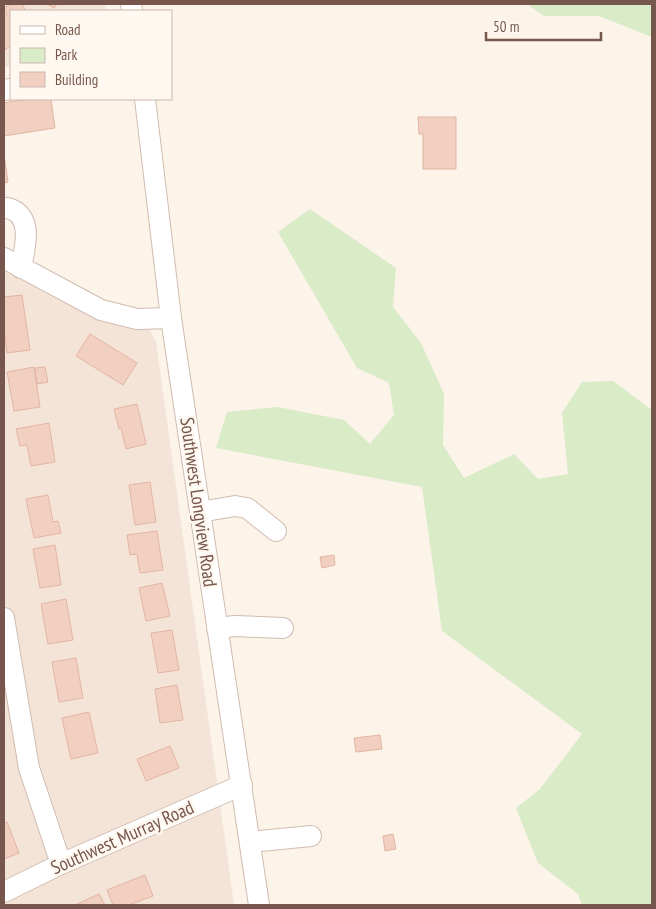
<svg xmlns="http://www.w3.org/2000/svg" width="656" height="909" font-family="'PT Sans Narrow',sans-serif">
  <rect width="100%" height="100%" fill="#fcf3e9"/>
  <g fill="#f4e4d8">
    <path d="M4,4H105L106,11H11V66L4,67Z"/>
    <path d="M4,269L77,309L111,322L149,329L156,342L234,905H4Z"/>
  </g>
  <g fill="#d9ebc7">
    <path d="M527,4H652V37L599,16H544Z"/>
    <path d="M310,209L396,268L393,307L421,343L444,394L443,445L464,478L514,454L538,479L568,474L562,413L582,382L613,381L652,410V905H582L578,894L538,863L516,808L540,789L582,734L442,631L422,487L216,448L227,412L278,407L344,420L370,444L394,415L389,383L357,368L278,232Z"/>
  </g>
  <g fill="#f2d0c1" stroke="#e4b4a2">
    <path d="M11,4H22L26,11H11V46L4,50V17L7,15L4,8Z"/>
    <path d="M47,4H57L54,8Z"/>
    <path d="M27,99H51L55,128L4,136V103Z"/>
    <path d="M418,117H456V169H423V134H419Z"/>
    <path d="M4,154L8,182L4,183Z"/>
    <path d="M22,295L30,350L7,353L4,329V297Z"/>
    <path d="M90,334L137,363L123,385L76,356Z"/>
    <path d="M34,367L40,407L14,411L7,372Z"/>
    <path d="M45,367L48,382L37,384L35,368Z"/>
    <path d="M137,404L146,444L126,449L121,428L119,429L114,409Z"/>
    <path d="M49,423L55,462L31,466L27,445L20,446L16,429Z"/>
    <path d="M150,482L156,522L135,525L129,485Z"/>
    <path d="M48,495L53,522L58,521L61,533L34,538L26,499Z"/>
    <path d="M157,531L163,570L140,573L137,554L130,555L127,535Z"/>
    <path d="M55,545L61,585L40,588L33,549Z"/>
    <path d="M334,555L335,565L322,568L320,557Z"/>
    <path d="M162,583L170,616L146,621L139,588Z"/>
    <path d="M66,599L73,640L48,644L41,604Z"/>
    <path d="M172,630L179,670L158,673L151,633Z"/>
    <path d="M76,658L83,698L59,702L52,662Z"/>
    <path d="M177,685L183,720L160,723L155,689Z"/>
    <path d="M89,712L98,753L71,759L62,718Z"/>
    <path d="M380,735L382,749L356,752L354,738Z"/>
    <path d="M170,746L179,768L146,781L137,759Z"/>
    <path d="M7,822L19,853L4,859V823Z"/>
    <path d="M393,834L396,849L385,851L383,836Z"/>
    <path d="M145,875L153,896L129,905H113L107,890Z"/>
    <path d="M99,894L105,905H75Z"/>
  </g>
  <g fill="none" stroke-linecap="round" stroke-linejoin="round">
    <g stroke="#d1bcb1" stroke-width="22">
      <g id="minor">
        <path d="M131,4L132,11"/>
        <path d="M4,90L11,89"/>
        <path d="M145,99L171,318L259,905"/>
        <path d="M4,208C9,207 10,209 15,211C33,223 24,250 21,268"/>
        <path d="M4,258L101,310L137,319L171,318"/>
        <path d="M200,512L235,506L247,508L276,531"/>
        <path d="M4,618L29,768L61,864"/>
        <path d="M217,628L235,626L283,628"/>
        <path d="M250,842L311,836"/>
        <path d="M4,892L61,864L242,785"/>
      </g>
    </g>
    <use href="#minor" stroke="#fff" stroke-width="20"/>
  </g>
  <g text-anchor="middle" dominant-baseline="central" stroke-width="5" stroke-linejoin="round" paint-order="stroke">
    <g font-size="19" fill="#77574d" stroke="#fff8f0">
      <text transform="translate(199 502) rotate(82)">Southwest Longview Road</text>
      <text transform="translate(122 837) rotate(-24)">Southwest Murray Road</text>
    </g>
  </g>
  <rect width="656" height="909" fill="none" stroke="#77574d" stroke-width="10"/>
  <rect x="10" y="10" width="162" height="90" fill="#fff8f0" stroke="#c9b8af"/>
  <rect x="20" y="26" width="25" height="8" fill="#ffffff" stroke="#c9b8af"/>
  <text x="55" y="35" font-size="15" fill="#77574d">Road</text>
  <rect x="20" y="48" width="25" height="15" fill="#d9ebc7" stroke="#c9b8af"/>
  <text x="55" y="60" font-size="15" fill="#77574d">Park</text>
  <rect x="20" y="72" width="25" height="15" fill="#f2d0c1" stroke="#c9b8af"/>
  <text x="55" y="85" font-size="15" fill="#77574d">Building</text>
  <path d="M486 32v8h115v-8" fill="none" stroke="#77574d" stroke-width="2.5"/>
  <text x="493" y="32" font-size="15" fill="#77574d" stroke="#fff8f0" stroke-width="4" paint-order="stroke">50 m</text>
</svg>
